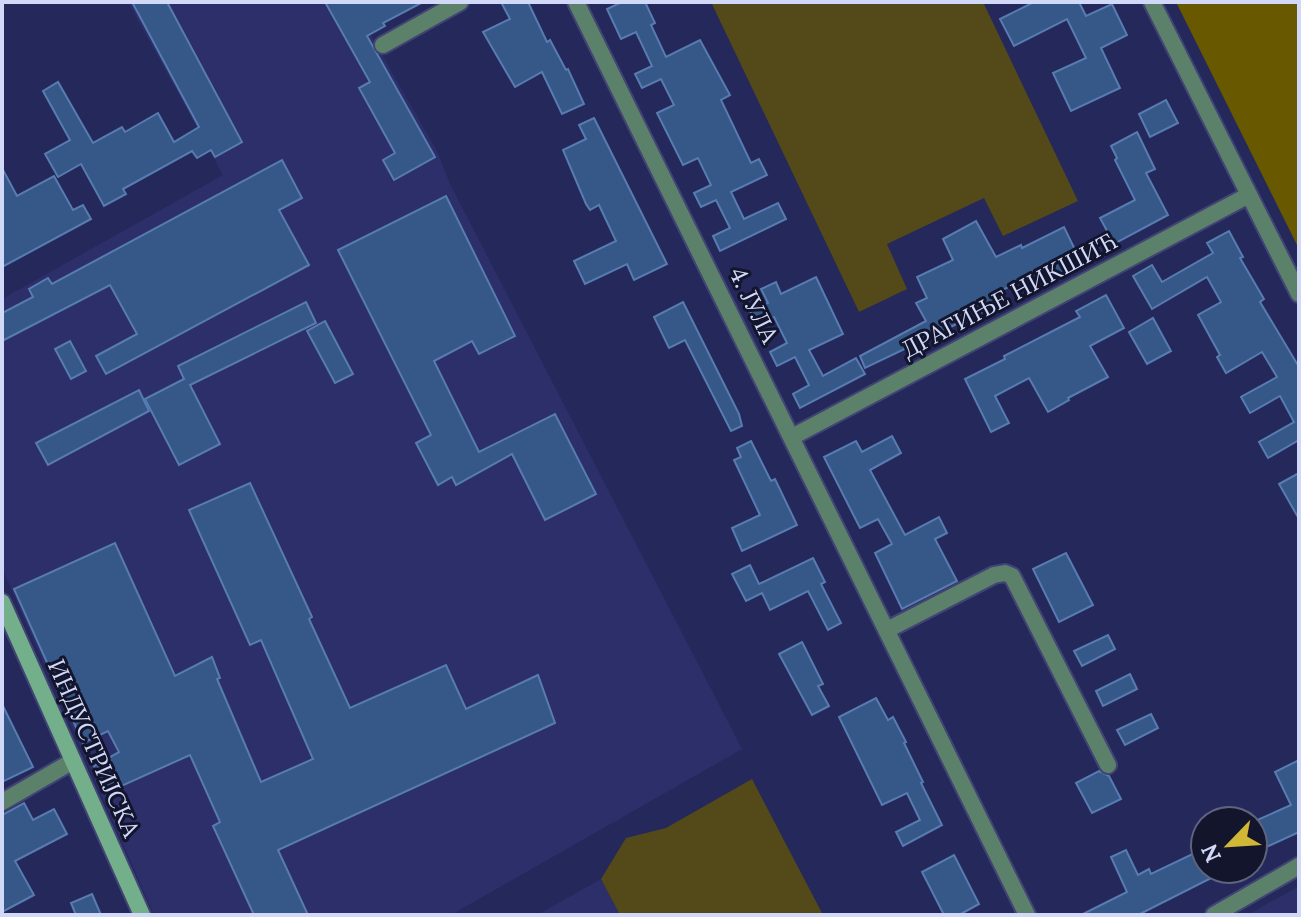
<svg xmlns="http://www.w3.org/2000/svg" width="1301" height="917" font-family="Lora,serif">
  <rect width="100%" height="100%" fill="#25285b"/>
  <g fill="#2c2f69">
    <path d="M128,2H352L438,153L450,184L742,749L451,915H154L2,568V299L223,175Z"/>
    <path d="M601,879L620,915H537Z"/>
    <path d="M1299,886V915H1247Z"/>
  </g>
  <g fill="#544919">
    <path d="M711,2H983L1078,201L1003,236L984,198L887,244L907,289L859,312Z"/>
    <path d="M752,779L823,915H620L601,879L626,838L666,828Z"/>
  </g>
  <path fill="#685800" d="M1176,2H1299V249Z"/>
  <g fill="#355889" stroke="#587cb0" stroke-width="2">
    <path d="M132,2H167L242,142L215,157L211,150L197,158L192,151L123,189L126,194L104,206L81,164L58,177L45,154L70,140L43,91L58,82L93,143L122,127L125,132L158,113L174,142L199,127Z"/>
    <path d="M325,2H423L383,23L385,26L367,36L435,157L394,180L383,160L395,153L359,88L370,82Z"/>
    <path d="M501,2H528L547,42L550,40L566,70L568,69L584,104L562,114L542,72L515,87L483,32L510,19Z"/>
    <path d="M622,2H645L655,23L651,25L666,57L700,40L730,95L721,100L751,163L759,159L767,175L731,192L744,219L778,203L786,219L720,251L713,236L730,228L716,200L701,207L694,193L711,185L698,158L683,165L657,113L674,105L661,79L642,88L635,74L652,66L636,32L621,39L607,9Z"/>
    <path d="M1034,2H1079L1086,16L1112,4L1127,35L1101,48L1120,88L1071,111L1053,73L1086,58L1067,19L1014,46L1000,19Z"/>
    <path d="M1166,100L1178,123L1150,137L1139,114Z"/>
    <path d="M594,118L667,264L634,280L627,264L585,284L574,261L616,241L599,205L590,210L586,204L563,150L586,139L579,125Z"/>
    <path d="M1137,132L1155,169L1146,173L1168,215L1114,244L1100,218L1135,200L1115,160L1117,158L1111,146Z"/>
    <path d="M282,160L302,198L279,210L309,265L106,374L96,356L137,334L110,285L2,341V313L33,297L29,289L48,278L52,284Z"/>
    <path d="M2,168L17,196L54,176L73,210L83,205L91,219L2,267Z"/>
    <path d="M446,196L515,336L479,354L472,341L434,361L479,452L555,414L596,494L545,520L512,454L456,485L452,477L438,485L416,443L431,435L338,250Z"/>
    <path d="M976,221L996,257L1021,245L1022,248L1064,227L1081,262L1057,274L1053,266L996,293L1001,303L865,368L860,356L926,321L916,303L927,298L917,277L953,260L943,239Z"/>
    <path d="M1229,231L1243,257L1240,258L1264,299L1260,302L1299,367V440L1268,458L1259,442L1294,422L1280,396L1250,413L1241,397L1277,377L1262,352L1226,373L1217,357L1220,355L1198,315L1221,302L1207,277L1152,309L1133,276L1152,265L1162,282L1213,253L1207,243Z"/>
    <path d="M816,277L843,334L809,350L823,376L856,358L865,374L800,408L793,394L809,385L795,357L777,366L770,352L787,343L774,317L757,325L750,311L768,303L761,289L776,282L781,294Z"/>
    <path d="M1106,295L1124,328L1090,346L1108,377L1068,398L1069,400L1048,412L1029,378L995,396L1009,423L991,432L965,379L1005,359L1004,356L1080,317L1076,311Z"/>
    <path d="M306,302L316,323L190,385L220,444L179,465L145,399L184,379L178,366Z"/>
    <path d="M683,302L739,414L742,426L731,431L685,340L669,348L654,317Z"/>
    <path d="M1153,318L1171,351L1147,364L1129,332Z"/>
    <path d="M325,321L353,374L335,383L307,331Z"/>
    <path d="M70,341L86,371L71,379L55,349Z"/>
    <path d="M139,390L149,411L48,465L36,443Z"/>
    <path d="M892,436L901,453L870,470L905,535L939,517L947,533L935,539L957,581L902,609L875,553L892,544L878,519L860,528L824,457L856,441L862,452Z"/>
    <path d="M751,441L771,481L775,479L797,525L742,551L732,528L760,515L734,460L741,457L737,448Z"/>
    <path d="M1299,473V519L1279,484Z"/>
    <path d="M250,483L312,617L309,619L350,708L446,665L466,709L538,675L555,723L278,850L308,915H254L213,826L220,822L190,755L106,793L94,766L119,752L108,731L83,743L14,589L115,543L175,676L212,657L220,678L217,679L261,782L313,759L261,640L250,645L189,510Z"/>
    <path d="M1066,553L1093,605L1059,622L1033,569Z"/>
    <path d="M813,558L825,582L821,584L841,623L828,630L808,591L770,610L762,593L746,601L732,574L750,565L759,584Z"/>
    <path d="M1108,635L1115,649L1082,666L1074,651Z"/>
    <path d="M802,642L823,684L818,686L829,706L812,715L779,654Z"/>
    <path d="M1130,674L1137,689L1103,706L1096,691Z"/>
    <path d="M876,698L888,720L893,717L906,742L904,743L923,782L921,783L942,825L903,846L896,832L920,820L907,793L882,805L839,717Z"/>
    <path d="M2,704L33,767L2,782Z"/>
    <path d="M1151,714L1158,728L1125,745L1117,730Z"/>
    <path d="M1299,760V832L1260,850L1253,836V822L1291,805L1275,772Z"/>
    <path d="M1099,771L1109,776L1121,799L1092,813L1076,783Z"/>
    <path d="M24,803L33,820L54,809L67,834L15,861L34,895L2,912V815Z"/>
    <path d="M1205,848V869H1229L1138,915H1081L1127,892L1111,857L1126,850L1138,875L1149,869L1151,874Z"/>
    <path d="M954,855L979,904L959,915H944L922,872Z"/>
    <path d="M92,894L101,915H76L71,903Z"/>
  </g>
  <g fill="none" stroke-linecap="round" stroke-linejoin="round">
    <g stroke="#414474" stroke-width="20">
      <g id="minor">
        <path d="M576,2L1027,915"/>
        <path d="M1152,2L1299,294"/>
        <path d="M383,45L460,2"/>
        <path d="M792,437L1249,195"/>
        <path d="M887,630L994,575L1005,573L1012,576L1108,765"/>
        <path d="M2,802L73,761"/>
      </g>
    </g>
    <g stroke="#414474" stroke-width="20">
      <path id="tertiary" d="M1214,915L1299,866"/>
    </g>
    <g stroke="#414474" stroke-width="20">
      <path id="secondary" d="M2,602L142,915"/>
    </g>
    <use href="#minor" stroke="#5c816a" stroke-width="16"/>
    <use href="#tertiary" stroke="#5c816a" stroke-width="16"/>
    <use href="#secondary" stroke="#73af8b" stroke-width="16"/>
  </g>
  <g text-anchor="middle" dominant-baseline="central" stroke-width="6" stroke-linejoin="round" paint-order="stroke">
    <g font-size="24" fill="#d1d8f8" stroke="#12152c">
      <text transform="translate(1009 295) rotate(-28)">ДРАГИЊЕ НИКШИЋ</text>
      <text transform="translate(754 305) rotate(64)">4. ЈУЛА</text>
      <text transform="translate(94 748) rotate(66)">ИНДУСТРИЈСКА</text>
    </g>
  </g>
  <rect width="1301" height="917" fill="none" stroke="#d1d8f8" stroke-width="8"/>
  <g transform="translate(1229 845) rotate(245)"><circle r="38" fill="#12152c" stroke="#5e637e" stroke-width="2"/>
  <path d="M0-6L14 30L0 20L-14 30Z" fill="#d1b736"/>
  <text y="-12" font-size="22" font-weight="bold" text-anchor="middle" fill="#d1d8f8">N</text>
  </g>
</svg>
